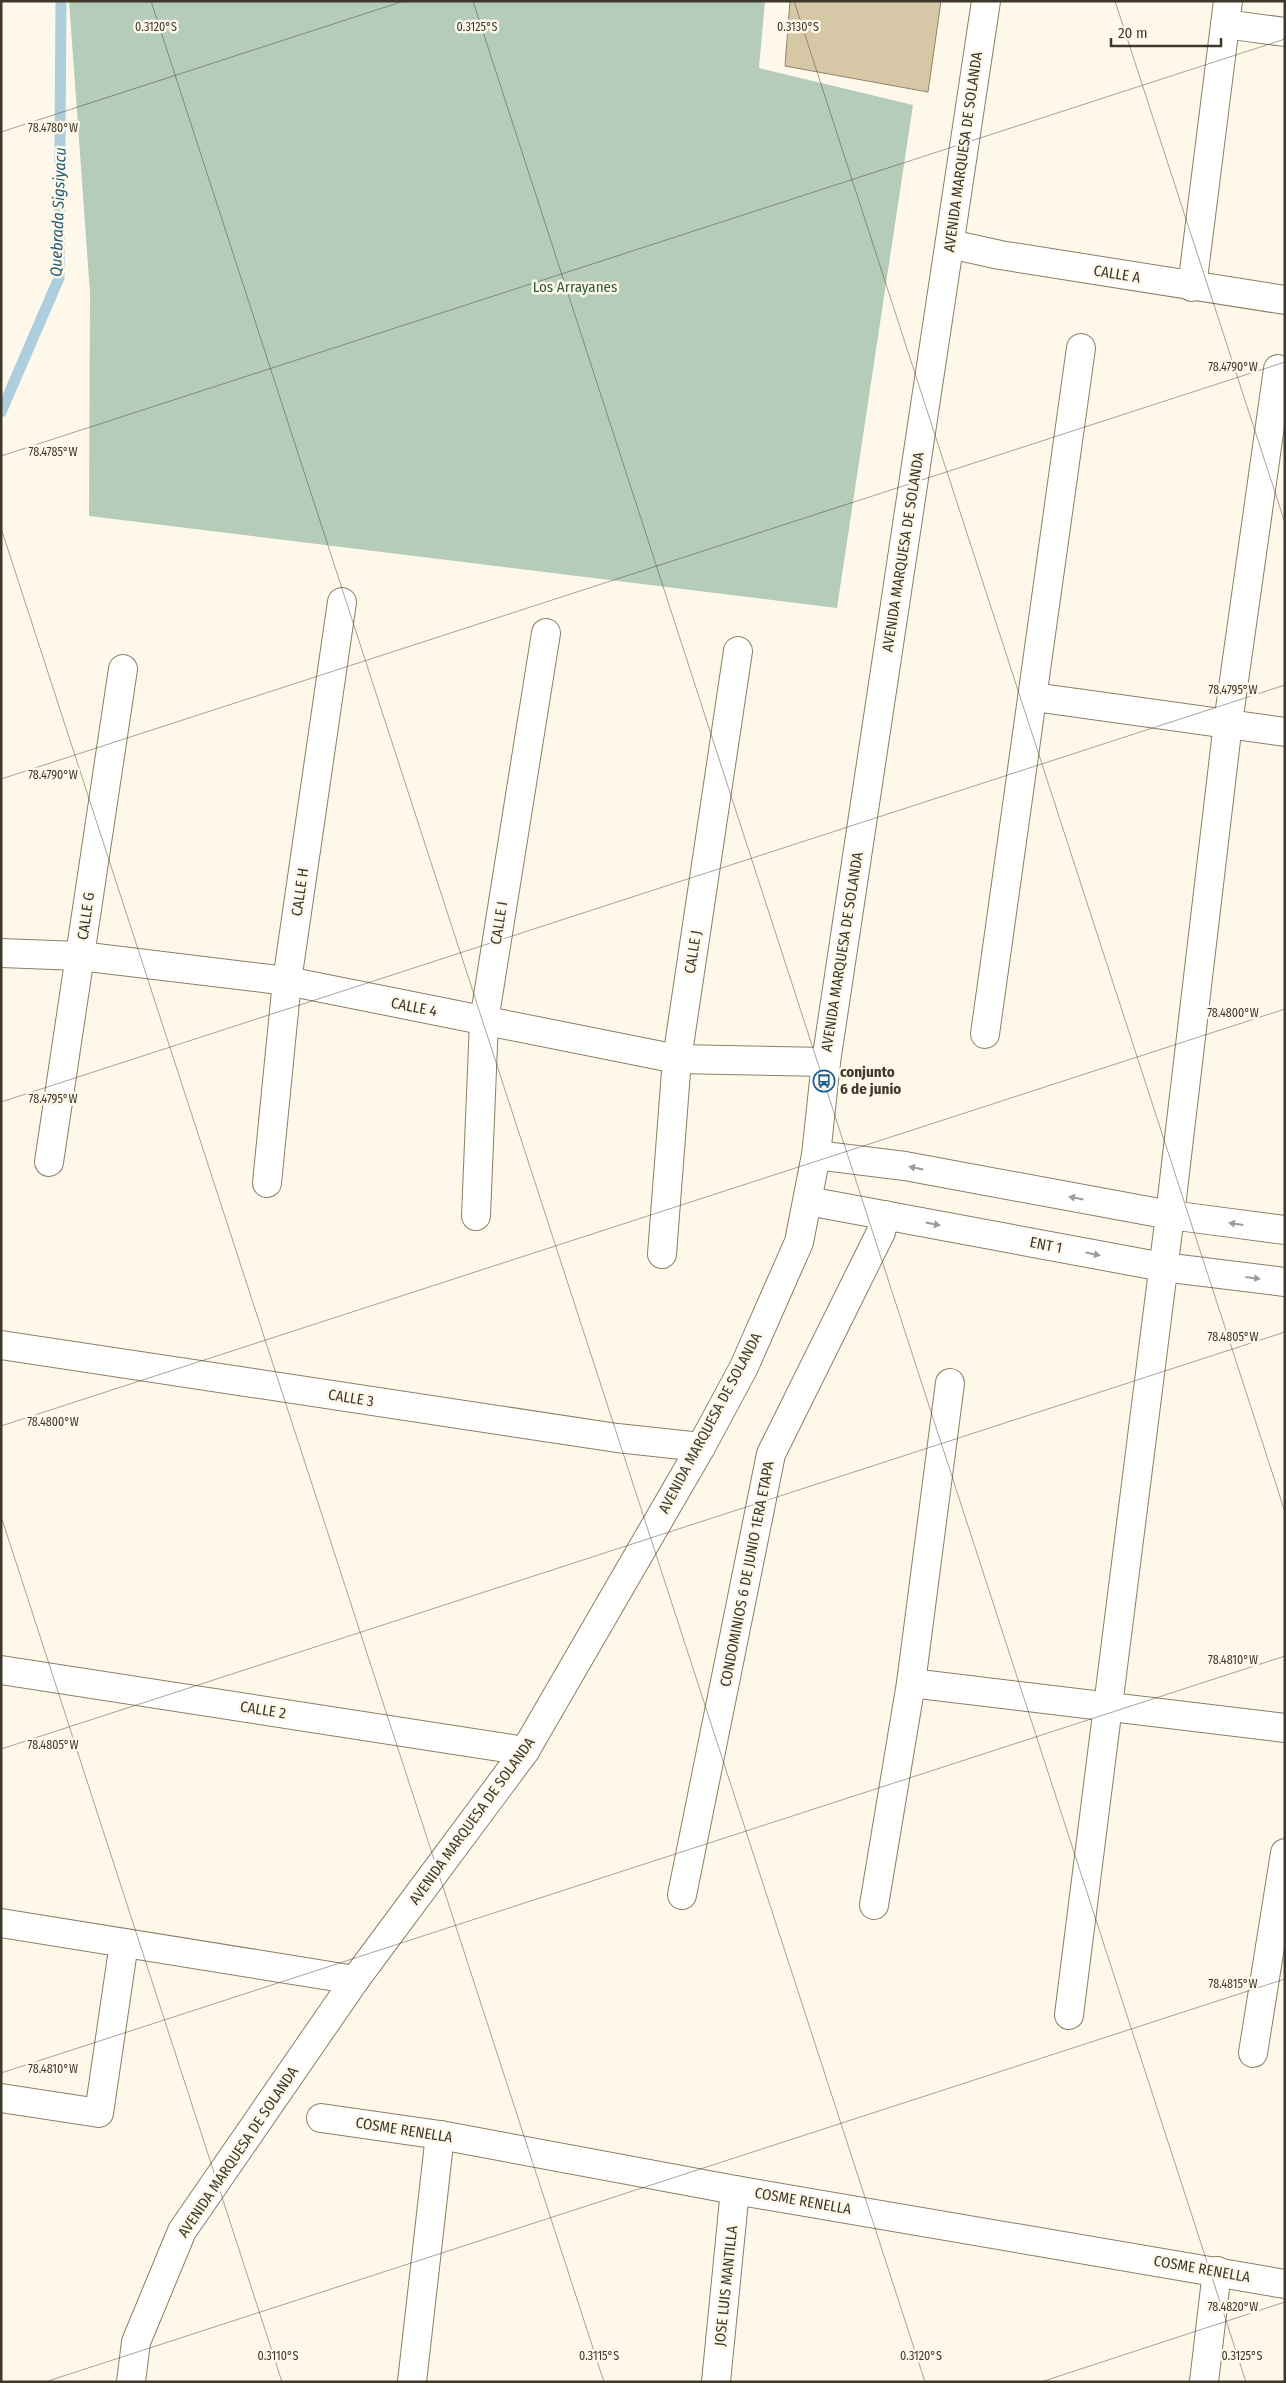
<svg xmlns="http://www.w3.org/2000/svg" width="1286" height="2383" font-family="'Fira Sans Condensed',sans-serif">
  <rect width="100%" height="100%" fill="#fef8eb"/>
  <path fill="#b6ccba" d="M69,1H765L759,68L913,105L837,608L89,516L90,293Z"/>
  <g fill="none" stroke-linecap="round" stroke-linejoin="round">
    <path stroke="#accede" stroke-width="11" d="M1,412L59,278L61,1"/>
  </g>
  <path fill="#d6c8a7" stroke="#918365" d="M790,1H941L928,92L785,66Z"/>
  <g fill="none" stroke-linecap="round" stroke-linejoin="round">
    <g stroke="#8d7f60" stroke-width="30">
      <g id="minor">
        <path d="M1225,24L1285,32"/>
        <path d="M950,244L1000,255L1285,300"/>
        <path d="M1192,287L1228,1"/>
        <path d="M1034,697L1285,732"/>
        <path d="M1,953L80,956L287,981L677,1059L826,1062"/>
        <path d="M985,1034L1081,348"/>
        <path d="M816,1155L905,1166L1170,1215L1285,1230"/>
        <path d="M49,1162L123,669"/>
        <path d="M267,1183L287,981L342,602"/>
        <path d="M808,1201L1163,1267L1285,1282"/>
        <path d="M476,1216L484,1021L546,633"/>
        <path d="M662,1254L677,1059L738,651"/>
        <path d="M1,1345L617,1438L701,1447"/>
        <path d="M1,1670L525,1751"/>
        <path d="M911,1683L1285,1728"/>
        <path d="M682,1895L771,1454L881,1232L885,1215"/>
        <path d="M874,1905L911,1683L950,1383"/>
        <path d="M1,1923L355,1980"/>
        <path d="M1069,2015L1170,1215L1228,723L1278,369"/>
        <path d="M1253,2053L1285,1853"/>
        <path d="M1,2098L99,2113L124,1943"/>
        <path d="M321,2118L440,2135L735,2190L1285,2284"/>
        <path d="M412,2382L440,2135"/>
        <path d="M716,2382L735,2190"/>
        <path d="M1204,2382L1217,2271"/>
      </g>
    </g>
    <g stroke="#8d7f60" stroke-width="30">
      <path id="tertiary" d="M131,2382L136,2342L182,2231L355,1980L525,1751L701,1447L744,1367L799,1242L816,1155L826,1062L986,1"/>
    </g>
    <use href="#minor" stroke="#fff" stroke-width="28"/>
    <use href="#tertiary" stroke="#fff" stroke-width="28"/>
  </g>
  <defs><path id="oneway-solid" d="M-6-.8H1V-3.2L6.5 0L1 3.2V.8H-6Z" transform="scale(1.25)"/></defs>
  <g fill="#9e9c95">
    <use href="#oneway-solid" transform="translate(916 1168) rotate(-169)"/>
    <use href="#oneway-solid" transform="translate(1076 1198) rotate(-169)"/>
    <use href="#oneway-solid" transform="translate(933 1224) rotate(11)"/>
    <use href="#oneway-solid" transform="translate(1236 1224) rotate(-172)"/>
    <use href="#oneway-solid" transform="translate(1093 1254) rotate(11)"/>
    <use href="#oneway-solid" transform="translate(1253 1278) rotate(7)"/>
  </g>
  <path fill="none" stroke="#3e382b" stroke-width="1" stroke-opacity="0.45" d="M151,1L925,2382M473,1L1246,2382M794,1L1285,1512M1115,1L1285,523M1,132L404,1M1,456L1285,39M1,528L604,2382M1,779L1285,362M1,1102L1285,685M1,1426L1285,1009M1,1516L282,2382M1,1749L1285,1332M1,2073L1285,1656M45,2382L1285,1979M1041,2382L1285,2302"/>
  <defs>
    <g id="bus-ring" transform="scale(1.125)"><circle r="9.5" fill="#fef8eb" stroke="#1a6095" stroke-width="1.5"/><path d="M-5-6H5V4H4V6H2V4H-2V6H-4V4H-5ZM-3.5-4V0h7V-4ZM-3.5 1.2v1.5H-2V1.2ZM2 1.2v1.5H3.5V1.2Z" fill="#1a6095"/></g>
  </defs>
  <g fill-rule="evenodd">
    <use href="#bus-ring" x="824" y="1081"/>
  </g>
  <g text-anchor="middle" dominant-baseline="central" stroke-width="5" stroke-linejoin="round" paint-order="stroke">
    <g font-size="15" fill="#3e382b" stroke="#fef8eb">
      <text transform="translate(963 152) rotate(-82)">AVENIDA MARQUESA DE SOLANDA</text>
      <text transform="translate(1117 274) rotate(9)">CALLE A</text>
      <text transform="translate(903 552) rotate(-81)">AVENIDA MARQUESA DE SOLANDA</text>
      <text transform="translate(300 892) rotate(-82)">CALLE H</text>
      <text transform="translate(86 916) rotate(-82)">CALLE G</text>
      <text transform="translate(499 923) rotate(-81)">CALLE I</text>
      <text transform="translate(693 952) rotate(-81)">CALLE J</text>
      <text transform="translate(842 952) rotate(-81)">AVENIDA MARQUESA DE SOLANDA</text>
      <text transform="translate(414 1007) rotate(11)">CALLE 4</text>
      <text transform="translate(1046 1245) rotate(11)">ENT 1</text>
      <text transform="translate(351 1398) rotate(9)">CALLE 3</text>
      <text transform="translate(710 1423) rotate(-62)">AVENIDA MARQUESA DE SOLANDA</text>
      <text transform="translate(747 1574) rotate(-79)">CONDOMINIOS 6 DE JUNIO 1ERA ETAPA</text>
      <text transform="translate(263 1710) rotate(9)">CALLE 2</text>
      <text transform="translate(472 1821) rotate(-54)">AVENIDA MARQUESA DE SOLANDA</text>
      <text transform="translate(404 2130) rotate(9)">COSME RENELLA</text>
      <text transform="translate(238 2152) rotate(-56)">AVENIDA MARQUESA DE SOLANDA</text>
      <text transform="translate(803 2201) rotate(10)">COSME RENELLA</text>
      <text transform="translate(1202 2269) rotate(10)">COSME RENELLA</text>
      <text transform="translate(726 2286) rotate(-84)">JOSE LUIS MANTILLA</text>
    </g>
    <g font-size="15" fill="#2f5a39" stroke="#fef8eb">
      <text x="575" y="287">Los Arrayanes</text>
    </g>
    <g font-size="15" font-weight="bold" fill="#3e382b" stroke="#fef8eb" text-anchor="start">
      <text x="840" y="1072">conjunto<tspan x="840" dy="17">6 de junio</tspan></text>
    </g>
    <g font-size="16" font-style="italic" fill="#1f5c74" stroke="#fef8eb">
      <text transform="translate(58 212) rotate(-88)">Quebrada Sigsiyacu</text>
    </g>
  </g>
  <g font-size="12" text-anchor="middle" fill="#3e382b" stroke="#fef8eb" stroke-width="5" stroke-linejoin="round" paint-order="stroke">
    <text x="156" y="31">0.3120°S</text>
    <text x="477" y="31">0.3125°S</text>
    <text x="798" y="31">0.3130°S</text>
    <text x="53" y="132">78.4780°W</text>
    <text x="1233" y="371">78.4790°W</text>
    <text x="53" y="456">78.4785°W</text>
    <text x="1233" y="694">78.4795°W</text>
    <text x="53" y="779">78.4790°W</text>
    <text x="1233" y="1017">78.4800°W</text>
    <text x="53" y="1103">78.4795°W</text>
    <text x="1233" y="1341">78.4805°W</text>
    <text x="53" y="1426">78.4800°W</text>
    <text x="1233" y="1664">78.4810°W</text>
    <text x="53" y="1749">78.4805°W</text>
    <text x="1233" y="1988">78.4815°W</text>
    <text x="53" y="2073">78.4810°W</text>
    <text x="1233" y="2311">78.4820°W</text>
    <text x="278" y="2360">0.3110°S</text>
    <text x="599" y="2360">0.3115°S</text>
    <text x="921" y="2360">0.3120°S</text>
    <text x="1242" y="2360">0.3125°S</text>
  </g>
  <rect width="1286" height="2383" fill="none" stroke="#3e382b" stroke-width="5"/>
  <path d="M1111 38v8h110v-8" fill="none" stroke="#3e382b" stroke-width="2.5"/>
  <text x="1118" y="38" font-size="15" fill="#3e382b" stroke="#fef8eb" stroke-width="4" paint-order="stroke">20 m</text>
</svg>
